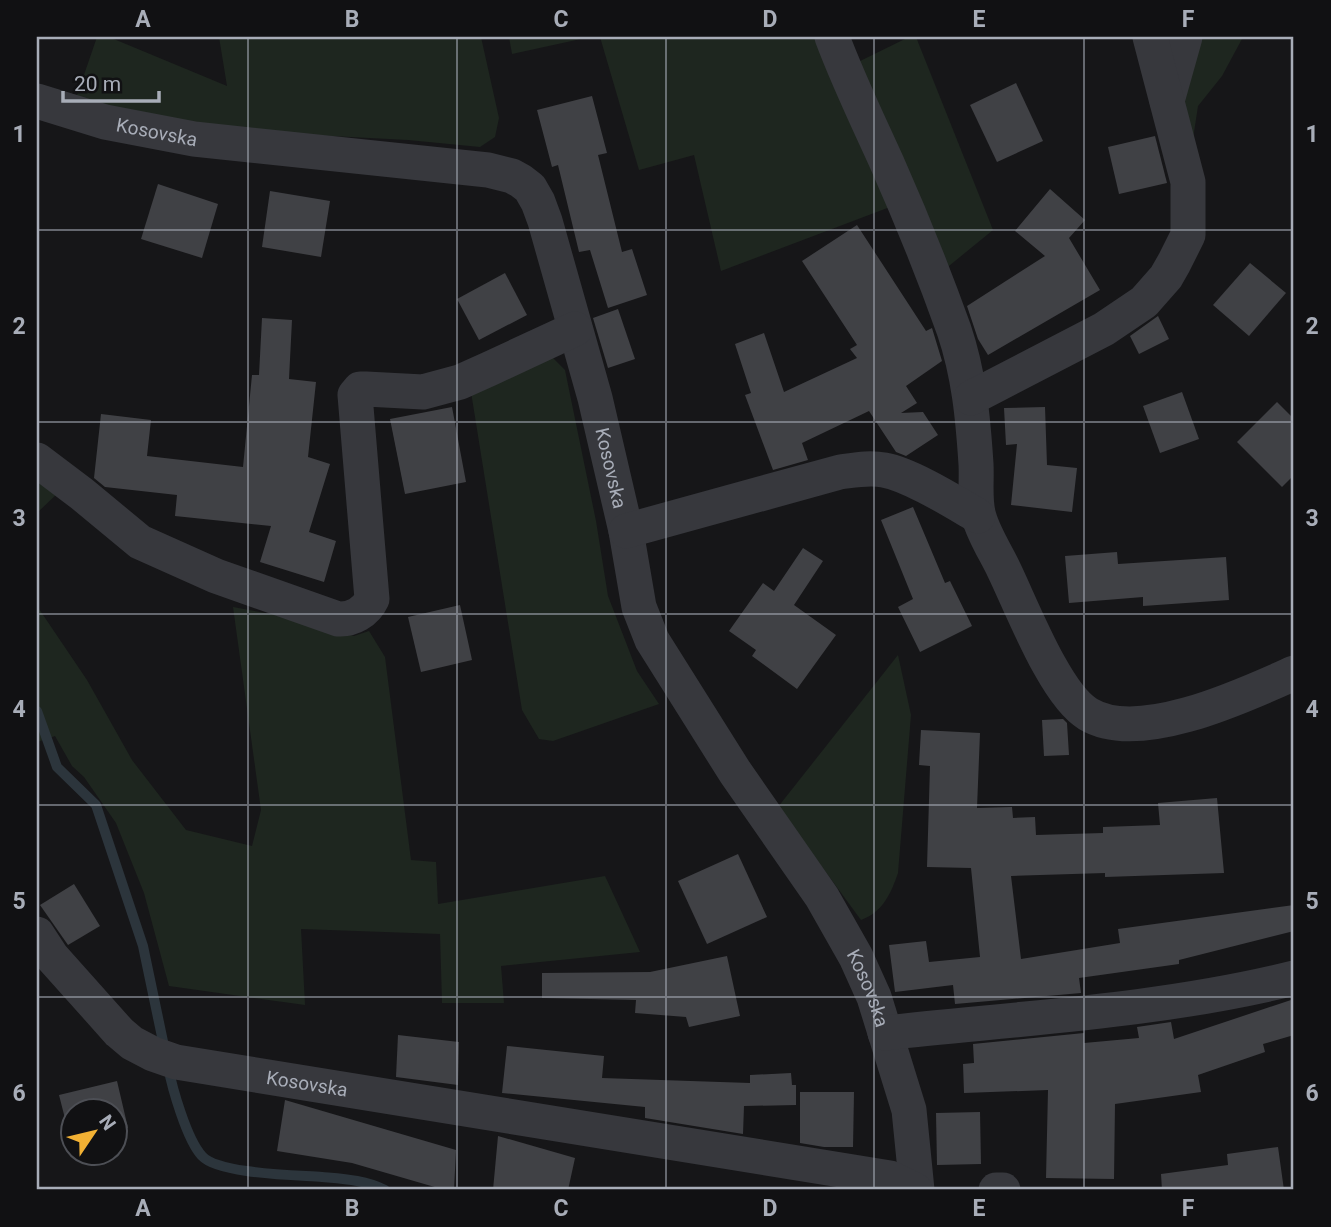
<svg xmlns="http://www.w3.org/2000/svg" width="1331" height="1227" font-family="Roboto,sans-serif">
  <rect width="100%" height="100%" fill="#161618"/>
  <g fill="#1e261f">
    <path d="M97,37H109L227,86L219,37H481L499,118L495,137L480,147L408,140L237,131L170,121L76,98Z"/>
    <path d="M509,37H590L512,54Z"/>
    <path d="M600,37H819L890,207L721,271L694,155L639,170Z"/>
    <path d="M909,37H916L993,230L944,270L854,64Z"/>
    <path d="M1194,37H1243L1222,76L1198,106L1193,139L1181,99Z"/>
    <path d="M552,357L565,370L596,521L608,596L637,671L659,704L553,741L539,739L522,710L471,392Z"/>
    <path d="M37,475L59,492L37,513Z"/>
    <path d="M37,606L87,680L132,760L186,830L252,846L261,810L233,607L303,620L354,636L369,631L385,657L411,860L436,862L438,904L605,876L640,952L501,966L504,1003H442L440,934L301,929L305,1005L169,986L144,893L116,823L84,777L72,766L55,736L37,742Z"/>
    <path d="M898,655L911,715L898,873C891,893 883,912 861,920L778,807Z"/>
  </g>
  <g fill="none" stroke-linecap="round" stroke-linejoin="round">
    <g stroke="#2c353c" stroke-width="10">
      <path d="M37,711L57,767L96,805L143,946L165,1051"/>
      <path d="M168,1066C172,1088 187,1140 202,1156C218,1174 296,1175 322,1177C344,1179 365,1180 385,1190"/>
    </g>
  </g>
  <g fill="#404145">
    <path d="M1016,83L1043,141L997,162L970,105Z"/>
    <path d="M592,96L607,153L598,155L622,252L632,249L647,295L608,308L590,250L579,252L558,165L552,167L537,110Z"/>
    <path d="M1155,136L1167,183L1119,194L1108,147Z"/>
    <path d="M158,184L218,204L202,258L141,239Z"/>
    <path d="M1050,189L1085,220L1069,238L1100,290L988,355L978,339L967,306L1045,256L1015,231Z"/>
    <path d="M270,191L330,201L321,257L262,247Z"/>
    <path d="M857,225L926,331L932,328L942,361L906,386L917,403L901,413L923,412L938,435L906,456L896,452L869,411L802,443L808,460L773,470L745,395L751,393L735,344L764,333L784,392L857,358L850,349L857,345L802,261Z"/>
    <path d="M1250,263L1286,293L1249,336L1213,305Z"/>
    <path d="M505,273L527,315L479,340L457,299Z"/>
    <path d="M618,309L635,359L608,368L593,318Z"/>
    <path d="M1158,316L1169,339L1139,354L1130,336Z"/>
    <path d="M262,318L292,320L289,379L316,382L308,457L330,464L309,532L336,541L324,582L260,562L271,526L175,516L177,495L105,487L94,478L101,414L151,420L147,456L243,467L252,375H259Z"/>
    <path d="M1182,392L1199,439L1160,453L1143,406Z"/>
    <path d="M1277,402L1294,419V475L1282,487L1237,442Z"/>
    <path d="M452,407L466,482L405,494L390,419Z"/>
    <path d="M1045,407L1047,465L1077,468L1072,512L1011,505L1017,444L1006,445L1004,408Z"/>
    <path d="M913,507L945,583L950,581L972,626L920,652L898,607L913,599L881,520Z"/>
    <path d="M803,548L823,561L794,605L836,635L797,689L752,656L756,650L729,631L763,583L774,591Z"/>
    <path d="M1117,552L1118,564L1226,557L1229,600L1143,606V597L1069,603L1065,556Z"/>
    <path d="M460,605L472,660L421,672L408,617Z"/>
    <path d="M1063,719L1067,723L1069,755L1044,756L1042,720Z"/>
    <path d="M921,730L980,733L977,808L1012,807L1013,818L1035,817L1036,835L1103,833V827L1160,825L1158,803L1217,798L1224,873L1105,877V873L1011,876L1021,959L1120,943L1118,929L1294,905V931L1179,960V964L1079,978L1081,993L955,1004L953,985L895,992L889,945L926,941L929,962L980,957L971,868L927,867L930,766L919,765Z"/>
    <path d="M738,854L767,917L707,944L678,881Z"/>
    <path d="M74,884L100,926L68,945L40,905Z"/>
    <path d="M727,956L740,1016L689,1027L686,1017L635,1013L636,1000L542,998V973L650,972Z"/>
    <path d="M1294,999V1035L1263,1044L1265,1052L1198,1075L1201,1092L1115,1104L1114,1179L1046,1178L1048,1090L964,1093L963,1064L974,1063L973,1044L1084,1033V1043L1139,1038L1137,1027L1171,1022L1174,1039Z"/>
    <path d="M398,1035L459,1042L458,1085L396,1077Z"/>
    <path d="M507,1046L604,1056L602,1078L750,1083V1075L791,1073L792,1085H796V1105L744,1106L743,1134L645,1118V1107L502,1093Z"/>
    <path d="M117,1081L128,1128L116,1131V1111H74V1141L71,1142L59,1095Z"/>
    <path d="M800,1092H854L853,1147H824L800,1143Z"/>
    <path d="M285,1100L456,1150L454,1190H445L352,1163L277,1151Z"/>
    <path d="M980,1112L981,1164L937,1165L936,1113Z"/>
    <path d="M498,1136L575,1158L568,1190H493Z"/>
    <path d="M1278,1147L1284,1190H1162L1161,1174L1228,1165L1227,1154Z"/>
  </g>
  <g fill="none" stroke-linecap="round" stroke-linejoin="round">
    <g stroke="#37383d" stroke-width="35">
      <path d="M832,37C848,80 868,121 887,163C911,217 934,274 954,330C969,374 973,418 976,464C977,481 974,501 979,517C984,535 996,553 1004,570C1022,607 1055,694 1088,714C1139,745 1245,695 1294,673"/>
      <path id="s1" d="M37,101L105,122L194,139L488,170L512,176L521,181L530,188L538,202L545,221L595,398L626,531L639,607L652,640L735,772L822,897L856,957L874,997L909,1110L917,1190"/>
      <path d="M1167,101L1185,37"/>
      <path d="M971,398L1104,329L1144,302L1166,277L1174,263L1188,235V182L1150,37"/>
      <path d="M37,460L82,494L140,542L216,576L338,619C352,620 366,612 372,599L355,395L360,389H366L423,392L460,382L489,369L575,329"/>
      <path d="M626,531L840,472C855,470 869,467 884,470C911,475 954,502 978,516"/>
      <path id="s2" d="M37,934L52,957L119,1032L132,1043L153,1054L176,1062L890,1178L915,1190"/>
      <path d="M885,1033C1021,1018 1161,1011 1294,978"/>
      <path d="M996,1190H1003"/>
    </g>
  </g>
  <path fill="none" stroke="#a8adb8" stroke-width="2" stroke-opacity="0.55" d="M248,37V1190M457,37V1190M666,37V1190M874,37V1190M1084,37V1190M37,230H1294M37,422H1294M37,614H1294M37,805H1294M37,997H1294"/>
  <g text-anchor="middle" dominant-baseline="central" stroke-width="5" stroke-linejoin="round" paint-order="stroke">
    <g font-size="19" fill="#a8adb8" stroke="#111113">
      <text stroke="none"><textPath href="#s1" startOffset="124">Kosovska</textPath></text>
      <text stroke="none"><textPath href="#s1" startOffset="796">Kosovska</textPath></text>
      <text stroke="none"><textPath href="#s1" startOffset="1384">Kosovska</textPath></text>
      <text stroke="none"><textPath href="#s2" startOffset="326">Kosovska</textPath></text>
    </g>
  </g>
  <rect width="1331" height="1227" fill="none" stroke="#111113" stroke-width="77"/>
  <g transform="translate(94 1132) rotate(55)"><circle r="33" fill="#111113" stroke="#4d4f55" stroke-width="2"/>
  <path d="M0-5L12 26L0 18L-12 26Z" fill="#f2b134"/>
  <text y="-10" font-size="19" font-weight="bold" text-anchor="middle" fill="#a8adb8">N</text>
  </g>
  <path d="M63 91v10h96v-10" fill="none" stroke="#a8adb8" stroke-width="3.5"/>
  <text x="74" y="91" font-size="21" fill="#a8adb8" stroke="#111113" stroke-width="5" paint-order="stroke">20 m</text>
  <rect x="38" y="38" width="1254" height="1150" fill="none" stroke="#a8adb8" stroke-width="2.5"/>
  <g font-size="23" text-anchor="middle" font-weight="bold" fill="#a8adb8">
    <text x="143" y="27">A</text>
    <text x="352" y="27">B</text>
    <text x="561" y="27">C</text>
    <text x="770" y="27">D</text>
    <text x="979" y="27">E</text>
    <text x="1188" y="27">F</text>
    <text x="19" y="142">1</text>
    <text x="1312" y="142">1</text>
    <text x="19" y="334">2</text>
    <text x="1312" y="334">2</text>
    <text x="19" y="526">3</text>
    <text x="1312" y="526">3</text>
    <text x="19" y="717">4</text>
    <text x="1312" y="717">4</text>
    <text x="19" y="909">5</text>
    <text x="1312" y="909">5</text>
    <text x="19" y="1101">6</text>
    <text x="1312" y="1101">6</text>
    <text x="143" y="1216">A</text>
    <text x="352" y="1216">B</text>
    <text x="561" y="1216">C</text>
    <text x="770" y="1216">D</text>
    <text x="979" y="1216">E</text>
    <text x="1188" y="1216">F</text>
  </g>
</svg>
